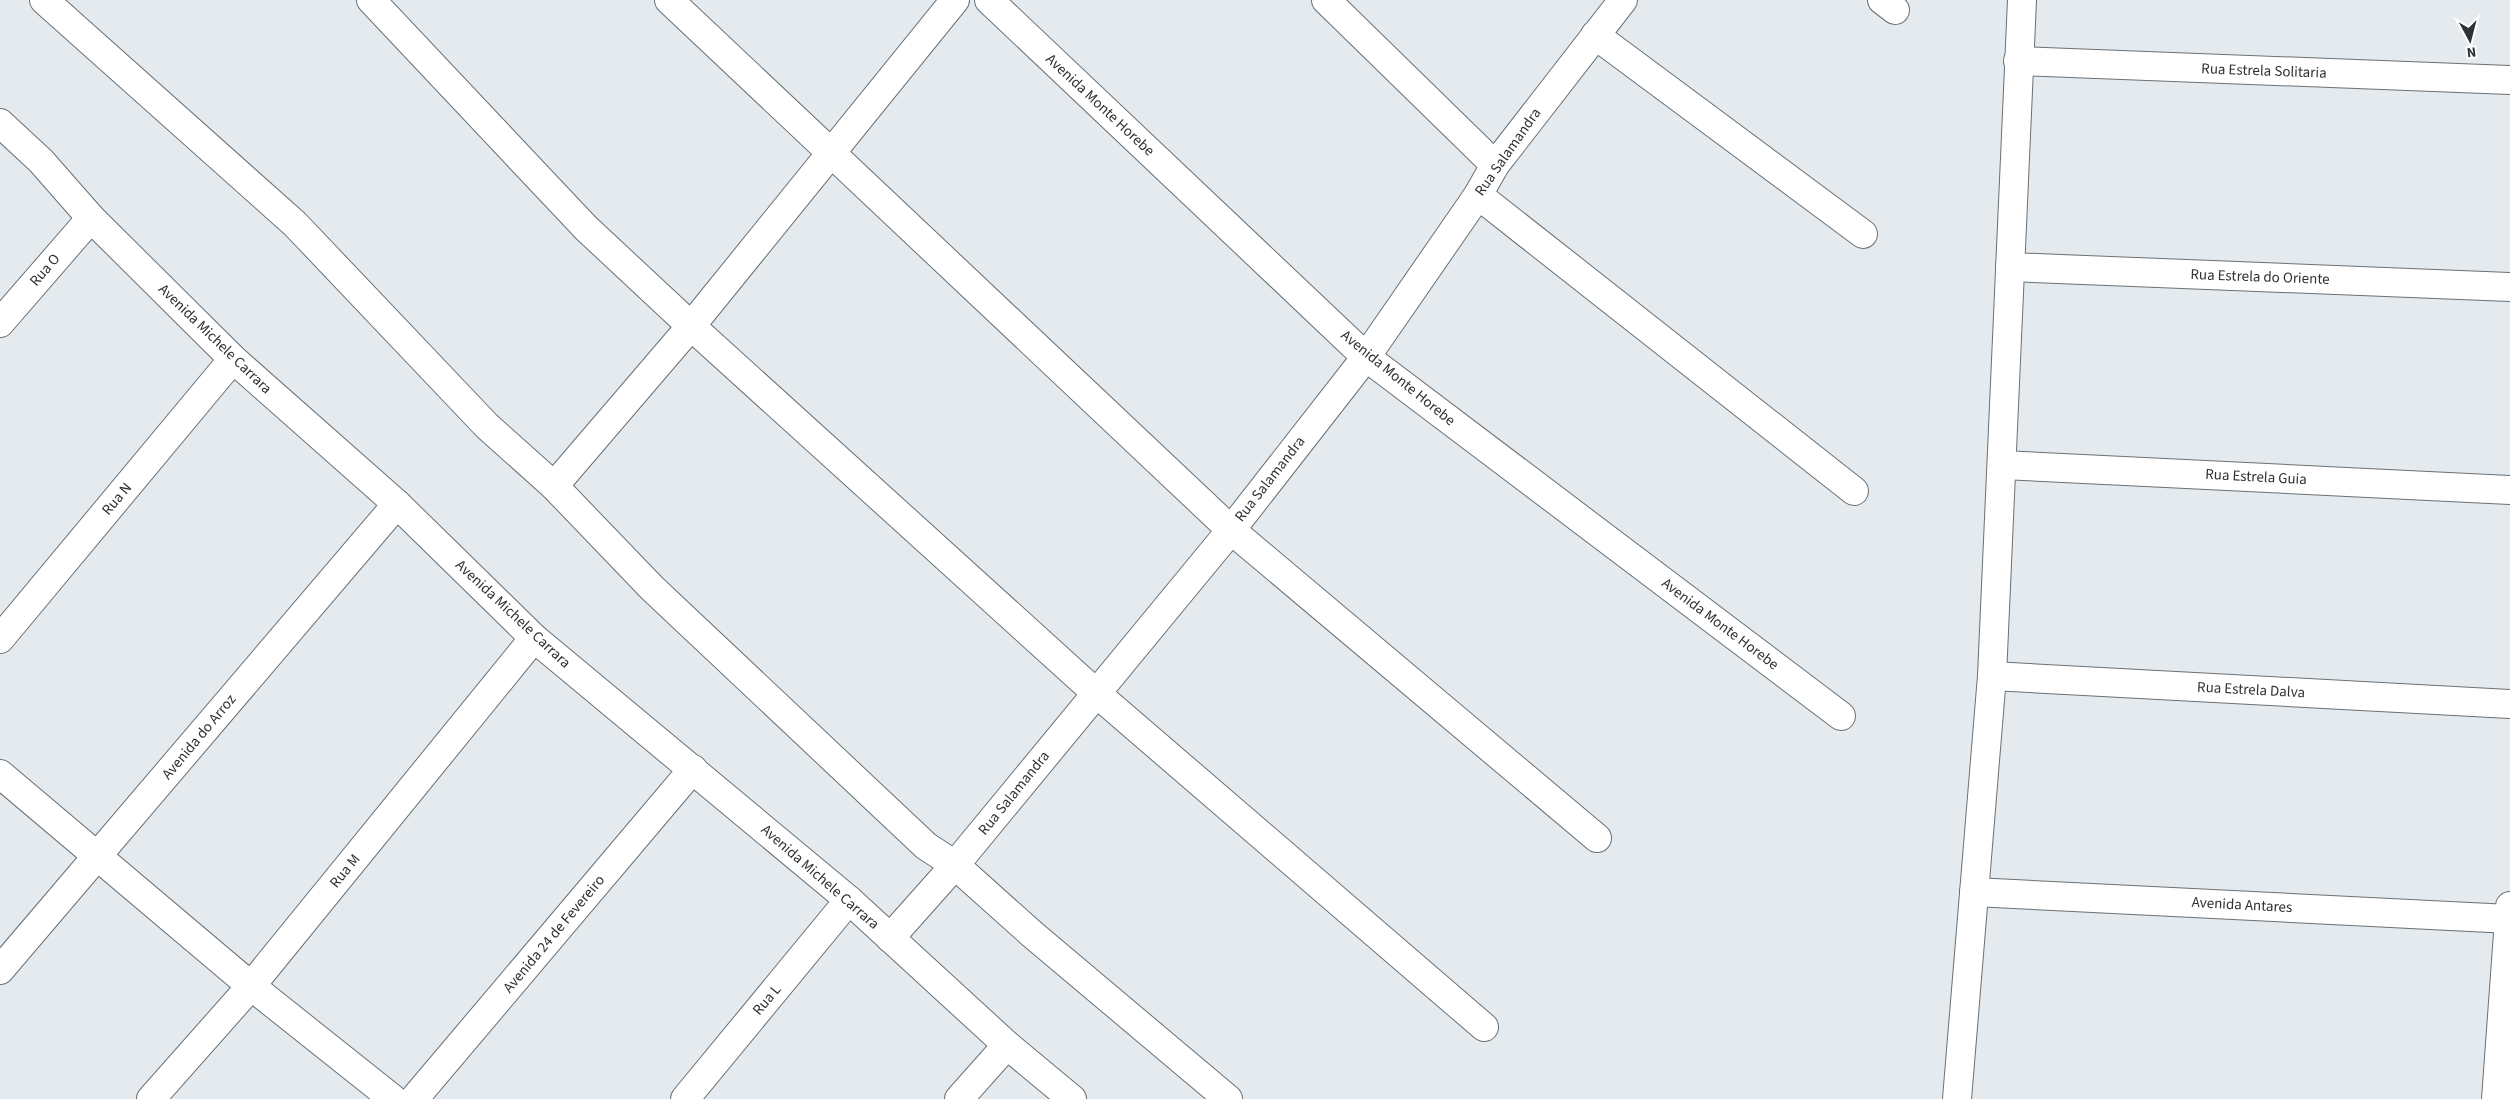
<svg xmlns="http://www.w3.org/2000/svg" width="2510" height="1099" font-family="'Source Sans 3',sans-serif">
  <rect width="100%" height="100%" fill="#e4eaee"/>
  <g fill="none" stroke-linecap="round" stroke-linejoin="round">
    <g stroke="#6a7074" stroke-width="30">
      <g id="minor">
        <path d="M44,0L295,224L487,426L554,486L652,588L926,846L955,865L1032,934L1228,1099"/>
        <path d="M371,0L586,228L691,326L1096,693L1484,1027"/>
        <path d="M669,0L1231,530L1597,838"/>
        <path d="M989,0L1366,357L1841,716"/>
        <path d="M1326,0L1495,165"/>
        <path d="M1882,0L1895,10"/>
        <path d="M1595,35L1863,234"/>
        <path d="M2018,61L2510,80"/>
        <path d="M0,123L41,161L91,218L233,359L397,504L534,638L849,900L1007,1045L1072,1099"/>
        <path d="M1478,195L1854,491"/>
        <path d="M2010,267L2510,287"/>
        <path d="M0,323L91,218"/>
        <path d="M2002,465L2510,490"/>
        <path d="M554,486L691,326L955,0"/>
        <path d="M0,639L233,359"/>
        <path d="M1992,676L2510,704"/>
        <path d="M0,774L251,986L393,1099"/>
        <path d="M1974,892L2510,919"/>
        <path d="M890,938L955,865L1231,530L1366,357L1478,195L1495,165L1623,0"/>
        <path d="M0,970L397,504"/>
        <path d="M151,1099L251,986L534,638"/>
        <path d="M414,1099L693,769"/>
        <path d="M685,1099L849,900"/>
        <path d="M959,1099L1007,1045"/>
        <path d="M1957,1099L1992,676L2022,0"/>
        <path d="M2496,1099L2510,906"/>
      </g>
    </g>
    <use href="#minor" stroke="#fff" stroke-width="28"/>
  </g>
  <g text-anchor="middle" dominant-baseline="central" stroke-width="4" stroke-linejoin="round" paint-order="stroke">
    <g font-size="15" fill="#2f3133" stroke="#fff">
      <text transform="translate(2264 71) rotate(2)">Rua Estrela Solitaria</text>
      <text transform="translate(1100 105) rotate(43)">Avenida Monte Horebe</text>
      <text transform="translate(1508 152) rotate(-55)">Rua Salamandra</text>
      <text transform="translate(45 270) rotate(-49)">Rua O</text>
      <text transform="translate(2260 277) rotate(2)">Rua Estrela do Oriente</text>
      <text transform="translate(215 339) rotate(44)">Avenida Michele Carrara</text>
      <text transform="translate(1398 378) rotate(39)">Avenida Monte Horebe</text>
      <text transform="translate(2256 477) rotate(3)">Rua Estrela Guia</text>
      <text transform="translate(1270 479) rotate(-52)">Rua Salamandra</text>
      <text transform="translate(117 499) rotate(-50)">Rua N</text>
      <text transform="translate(513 614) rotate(43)">Avenida Michele Carrara</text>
      <text transform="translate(1720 624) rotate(37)">Avenida Monte Horebe</text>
      <text transform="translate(2251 690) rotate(3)">Rua Estrela Dalva</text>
      <text transform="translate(199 737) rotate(-50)">Avenida do Arroz</text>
      <text transform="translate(1014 793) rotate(-51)">Rua Salamandra</text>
      <text transform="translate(345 871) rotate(-51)">Rua M</text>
      <text transform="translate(820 877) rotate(41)">Avenida Michele Carrara</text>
      <text transform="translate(2242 905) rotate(3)">Avenida Antares</text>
      <text transform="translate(554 934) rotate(-50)">Avenida 24 de Fevereiro</text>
      <text transform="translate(767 1000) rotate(-50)">Rua L</text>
    </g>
  </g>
  <g transform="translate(2470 40) rotate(173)" stroke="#ffffff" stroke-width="4" paint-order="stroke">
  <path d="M0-4L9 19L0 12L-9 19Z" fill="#2f3133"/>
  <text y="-8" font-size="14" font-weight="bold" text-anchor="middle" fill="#2f3133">N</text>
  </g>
</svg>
